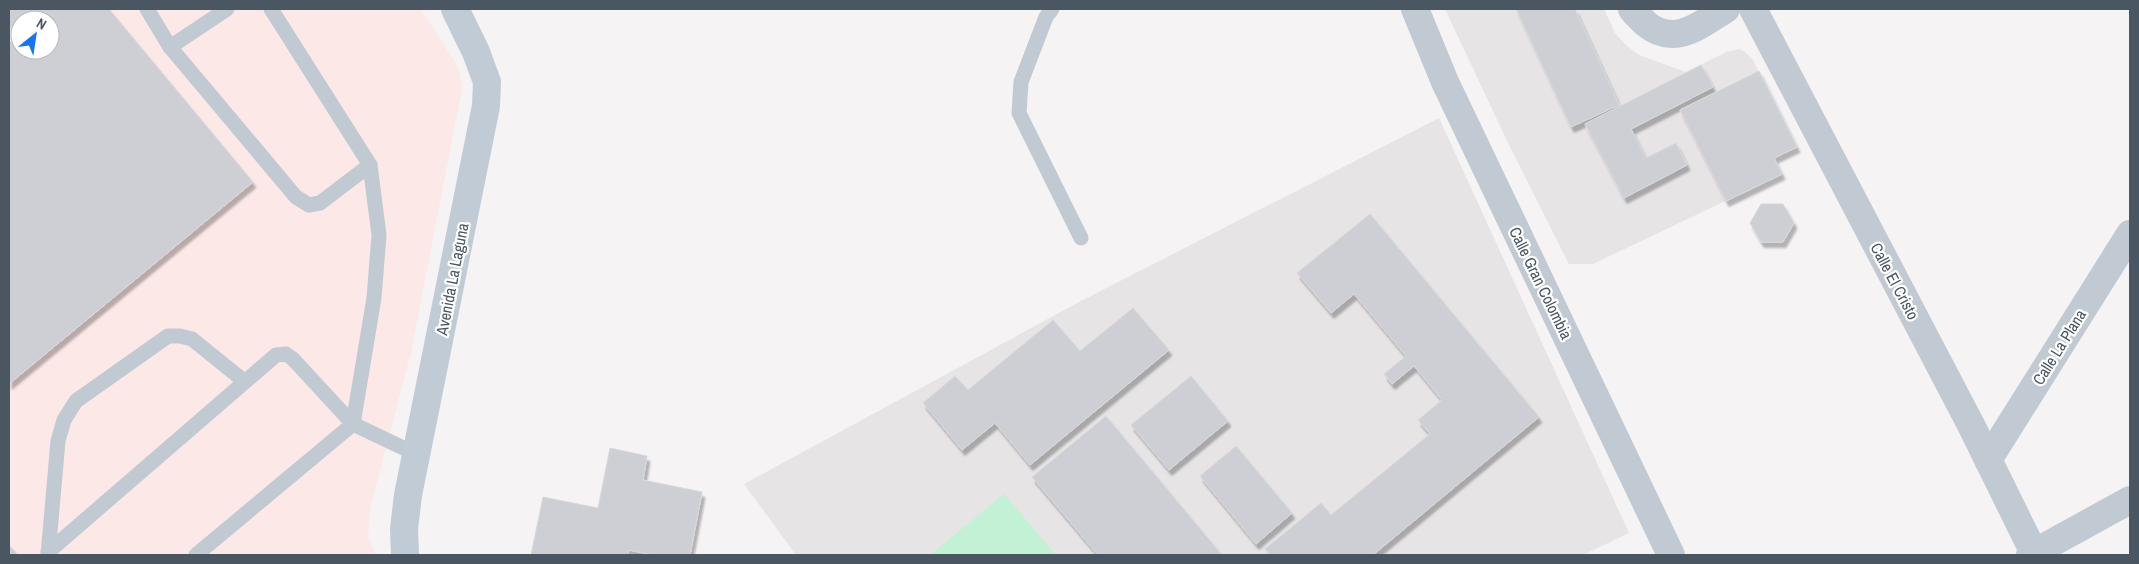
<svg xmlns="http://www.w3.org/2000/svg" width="2139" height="564" font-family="'Archivo Narrow',sans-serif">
  <defs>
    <filter id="shadow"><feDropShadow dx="3" dy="5.5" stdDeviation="1" flood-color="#0004"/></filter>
  </defs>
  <rect width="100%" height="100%" fill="#f5f3f3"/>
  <g fill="#e6e4e5">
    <path d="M1445,9H1604L1615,33L1626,45L1639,55L1686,72L1726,52L1739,49L1744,51L1753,60L1797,147L1774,158L1782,174L1593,264H1569L1509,145Z"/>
    <path d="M1439,118L1629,533L1583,555H796L744,484L1081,301Z"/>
  </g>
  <path fill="#fce8e6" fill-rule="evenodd" d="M9,9H421L458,67L462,89L411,352L370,509L368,537L376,555H9ZM20,20H50V50H20Z"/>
  <path fill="#c3f1d5" d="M1004,494L1056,555H930Z"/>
  <g fill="#cdcfd5" stroke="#d7d9de" fill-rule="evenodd" filter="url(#shadow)">
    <path d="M9,9H109L253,182L9,384V43L18,36L9,25ZM20,20H50V50H20Z"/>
    <path d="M1516,9H1575L1619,105L1571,127Z"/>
    <path d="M1701,65L1713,87L1631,129L1646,158L1676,143L1687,165L1624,198L1585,124Z"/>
    <path d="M1759,71L1797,147L1774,158L1782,174L1726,201L1680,110Z"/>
    <path d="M1761,204H1783L1794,223L1783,242H1761L1750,223Z"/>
    <path d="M1370,214L1539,417L1373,555H1270L1265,549L1321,503L1331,515L1430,434L1418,420L1442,400L1414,366L1392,384L1384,374L1406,356L1354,294L1331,313L1297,273Z"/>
    <path d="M1133,308L1169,350L1030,465L995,423L962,450L923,403L955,376L968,390L1053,320L1080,351Z"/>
    <path d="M1191,376L1228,421L1169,470L1131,425Z"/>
    <path d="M1106,416L1222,555H1098L1032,477Z"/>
    <path d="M1236,446L1292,513L1256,544L1200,476Z"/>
    <path d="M610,448L647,456L643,480L702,492L690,555H653L629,550L628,555H531L543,497L598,508Z"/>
    <path d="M9,545L18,555H9Z"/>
  </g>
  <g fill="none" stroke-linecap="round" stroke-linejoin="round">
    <g stroke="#c1cad2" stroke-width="15">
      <path d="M147,9L170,47L296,197L309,205L320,203L370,165"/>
      <path d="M1052,9L1046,17L1021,82L1019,113L1081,238"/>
      <path d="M170,47L227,9"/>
      <path d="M48,552L276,355L286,354L293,359L353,424L416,454"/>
      <path d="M48,555L58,441L64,420L76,401L168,336H180L192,339L244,381"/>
      <path d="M196,555L353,424L374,298L379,235L370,165L271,9"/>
    </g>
    <g stroke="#c1cad2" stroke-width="28">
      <path d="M1415,9L1445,82L1671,555"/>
      <path d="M1632,9C1635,14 1641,18 1645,23C1674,48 1700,25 1726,9"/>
      <path d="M1753,9L1971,425L2035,555"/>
      <path d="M1988,460L2130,234"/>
      <path d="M2030,555L2130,500"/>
    </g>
    <path stroke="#c1cbd6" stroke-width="28" d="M405,555L404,529L408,495L486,106L487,82L476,52L455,9"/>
  </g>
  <g text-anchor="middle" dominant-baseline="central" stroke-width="4.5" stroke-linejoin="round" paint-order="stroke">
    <g font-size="16" fill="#4a5661" stroke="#fff">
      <text transform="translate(452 279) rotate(-79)">Avenida La Laguna</text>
      <text transform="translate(1895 281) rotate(62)">Calle El Cristo</text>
      <text transform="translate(1541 283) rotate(64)">Calle Gran Colombia</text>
      <text transform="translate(2059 347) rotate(-58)">Calle La Plana</text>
    </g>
  </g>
  <rect width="2139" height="564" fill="none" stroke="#4a5661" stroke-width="20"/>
  <g transform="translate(35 35) rotate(30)"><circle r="24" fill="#ffffff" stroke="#b7bbc0"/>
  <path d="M0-4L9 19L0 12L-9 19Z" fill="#1a73e8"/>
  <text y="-8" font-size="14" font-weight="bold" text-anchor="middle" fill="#4a5661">N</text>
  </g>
</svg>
